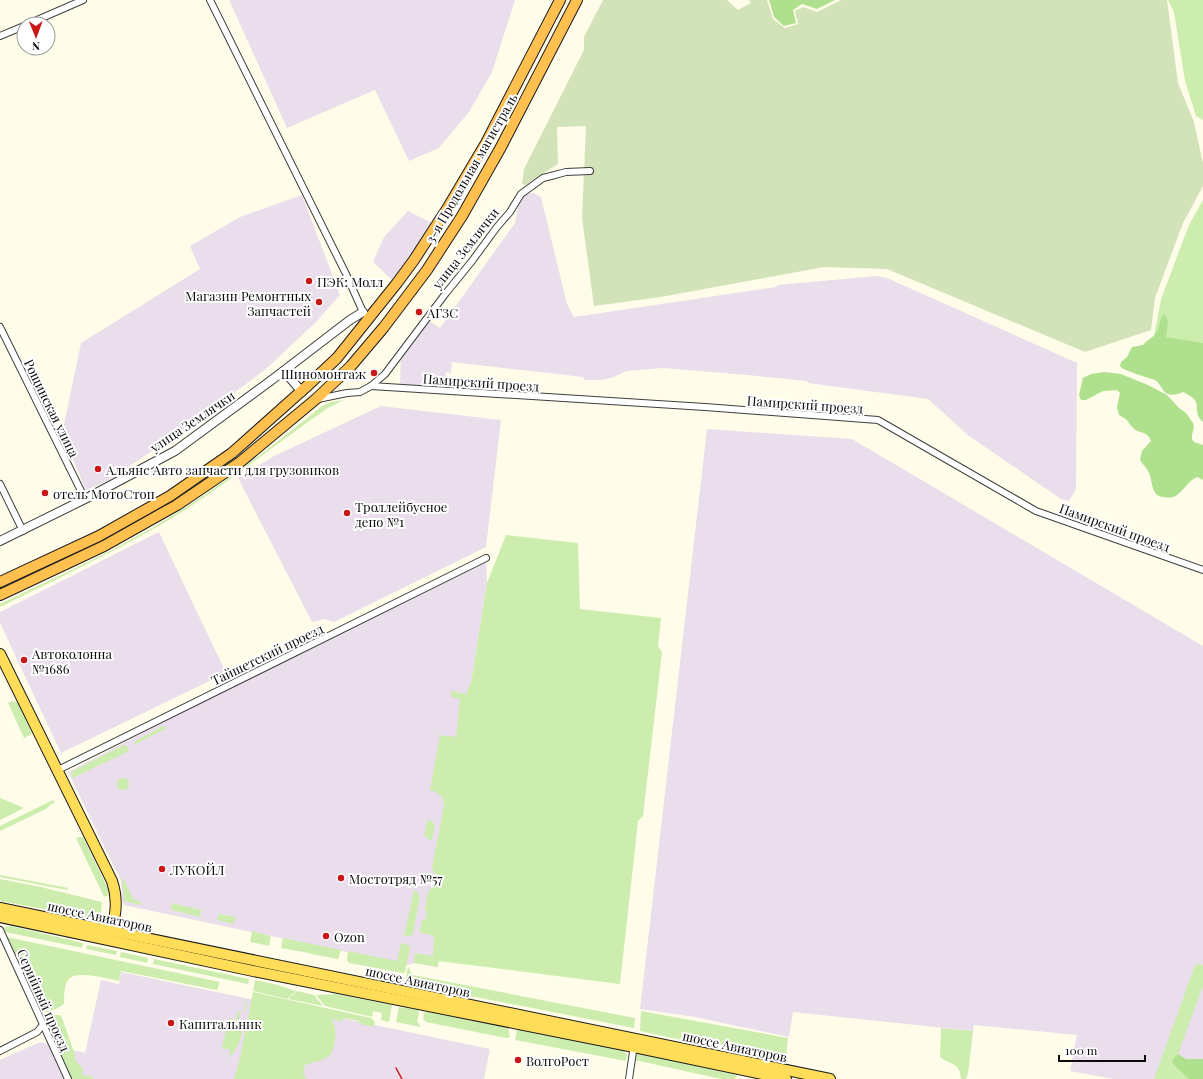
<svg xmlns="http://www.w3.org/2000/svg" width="1203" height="1079" font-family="'Playfair Display',serif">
  <rect width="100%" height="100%" fill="#fffce9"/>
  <g fill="#ebdeec">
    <path d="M229,0H515L492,72L469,112L439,148L409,161L375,90L287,128Z"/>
    <path d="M534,193L541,197L567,304L574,317L776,287L778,285L876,276L887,278L1077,363L1076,489L1069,501L1061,499L969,436L928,399L808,383L807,381L748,375L662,368L627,371L614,377L602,380H585L583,377L452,362L451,373L446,372L445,388L417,387L400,385L401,353L428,320L440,328L515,223L519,201L526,194Z"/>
    <path d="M302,195L340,295L316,322L266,369L187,428L107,481L86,490L62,434L81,343L200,269L190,246L240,217Z"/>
    <path d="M408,211L432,223L394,282L373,262L384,237Z"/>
    <path d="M381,406L501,420L486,547L334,622L325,619L312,622L238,478L274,456Z"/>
    <path d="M707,429L852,439L1203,646V1076L1176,1062L1157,1079H1114L1070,1071L1077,1035L974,1025L973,1031L793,1012L789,1037L695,1017L640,1009Z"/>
    <path d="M159,532L226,673L61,753L0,623V612Z"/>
    <path d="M486,558L487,583L471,683L467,691L468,698L438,967L414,963L408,965L124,905L122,901L121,881L68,772L327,637Z"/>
    <path d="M121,972L490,1049L484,1079H0V1060L40,1042L85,1053L101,980L119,984Z"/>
  </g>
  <g fill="#cdedaf">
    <path d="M1168,0H1203V120L1196,116L1185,81L1174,12Z"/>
    <path d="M1203,200V345L1154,336L1161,299L1189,225Z"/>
    <path d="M344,400L328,408C279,441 234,479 185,510C126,547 62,576 0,607V604C47,581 96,560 141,534C206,498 264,453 322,406L331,402Z"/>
    <path d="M506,535L578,543L580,609L661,618L658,646L662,652L643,816L638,821L620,984L438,961V967L414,963L415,953L433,956L434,936L419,932L422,920H425L427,911L425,910L428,892L430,891L432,885L439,887V876C435,875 433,872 432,867L444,806C443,795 439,793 430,790L440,735L456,737L460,699L451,697V691L466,694L467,696V691L471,683L487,583Z"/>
    <path d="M12,701L18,702L32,734L24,738L8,703Z"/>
    <path d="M163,726L167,728L134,745V742L137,740Z"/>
    <path d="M124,745L127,746L129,751L73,778L71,774L73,771Z"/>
    <circle cx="123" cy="784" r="6"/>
    <path d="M0,798L24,808L0,820Z"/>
    <path d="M53,800L55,803L51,804L46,809L0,831V826Z"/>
    <path d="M427,820L431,821L435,825L432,840H429L428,838L424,836Z"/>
    <path d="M79,837H83L108,889L109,895L104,897L76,838Z"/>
    <path d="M0,875L68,888L67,890L0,877Z"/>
    <path d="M122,876L134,900L141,901L140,905L124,901Z"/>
    <path d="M0,879L41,887L102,902L101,914L100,917L92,918L0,901Z"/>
    <path d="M414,890L416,891L420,897L413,934L410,936H404Z"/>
    <path d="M172,903L201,910L200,917L171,910Z"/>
    <path d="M219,914L236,917L233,924L217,920Z"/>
    <path d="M11,926L83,943L82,948L5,932L2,929L5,927Z"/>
    <path d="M252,931L271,936L269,946L250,942Z"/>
    <path d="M7,937L220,982L217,990L121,971L119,981C109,979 75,969 68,980C64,986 64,996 64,1004C59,1008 48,1013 42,1013Z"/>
    <path d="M283,938L341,950L338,959L311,954L309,953L281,948Z"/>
    <path d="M401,943L407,944L410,948L405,972L403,973L349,963L347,960L348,951L397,961Z"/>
    <path d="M87,945L117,951L116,955L86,949Z"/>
    <path d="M121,952L148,958L147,963L120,957Z"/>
    <path d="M154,959L249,979L248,984L153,964Z"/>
    <path d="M1200,964L1203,965V986L1178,1054L1174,1058L1172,1062C1174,1066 1185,1076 1189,1079H1154L1195,965Z"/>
    <path d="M408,967L413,975L635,1018L634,1028L405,983Z"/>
    <path d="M255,980L278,985L296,991L287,999L253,991Z"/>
    <path d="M297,991L314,995L323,1006L288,999Z"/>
    <path d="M253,992L371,1018L375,1022L374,1027L360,1024L359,1021L343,1018L342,1022L332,1019V1021C336,1027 336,1032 335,1039C333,1061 323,1059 305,1065L303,1073L306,1079H234L240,1058Z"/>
    <path d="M336,994L392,1005L389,1022L381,1020L382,1013L373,1011L372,1017L325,1006L316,995Z"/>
    <path d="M247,998V1007L245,1012H240L238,1022L244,1026C241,1038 238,1049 229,1058L230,1050L222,1048L229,1018L236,1020L238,1011L244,1012Z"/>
    <path d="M399,1007L418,1010L419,1013L417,1021L421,1027L396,1022Z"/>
    <path d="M425,1011L508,1028L510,1037L506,1038L426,1022L423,1019Z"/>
    <path d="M641,1011L788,1038L786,1059L762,1055L750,1049L726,1044L710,1046L640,1031Z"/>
    <path d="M55,1015H60L62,1018L75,1055V1060L83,1069L82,1075L94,1077L93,1079H70L46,1022L47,1018Z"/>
    <path d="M941,1028L973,1031L968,1073L966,1079H961C960,1062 950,1065 940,1057Z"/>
    <path d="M517,1029L619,1049L624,1051L627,1055L626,1061L515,1040Z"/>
    <path d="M637,1053L736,1075L735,1079H721L635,1060Z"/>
  </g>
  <g fill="#afe08d">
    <path d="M769,0H835L817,9L802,4L793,10L796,23L784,26L774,17Z"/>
    <path d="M1164,314L1166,315L1168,322L1166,337L1203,343V422C1193,413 1200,406 1194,399C1191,396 1187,394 1183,392C1178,394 1174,396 1168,394C1161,391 1161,383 1155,380C1147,377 1123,371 1120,366L1121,362L1127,357L1132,347L1143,345C1146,341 1155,336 1157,332C1160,326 1159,319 1164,314Z"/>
    <path d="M1104,372L1121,374L1148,385L1167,395L1179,408L1186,413L1193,423L1194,427L1192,435V439L1194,442L1203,445V480L1197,477C1189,480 1184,490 1177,495C1173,498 1169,498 1164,497C1151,497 1153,482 1149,473C1147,468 1143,465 1140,460L1142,451L1151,441C1148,431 1139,434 1133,428C1126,420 1130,421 1119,415L1117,407L1120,393L1117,390L1103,391L1086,400H1081L1079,395L1083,378L1091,374Z"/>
    <path d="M1178,1054L1186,1059H1203V1079H1189C1185,1076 1174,1066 1172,1062L1174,1058Z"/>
  </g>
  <path fill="#d3e3b9" d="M603,0H727L738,10L751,3L749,0H767L773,19L785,28L798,24L795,11L803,7L817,12L841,0H1167L1178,83L1194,122L1203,163V186L1183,223L1155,298L1151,330L1085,352L887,269L824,267L661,297L594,306L582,218L586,126L557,127L558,164L525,185L522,184L524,169L584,50V37Z"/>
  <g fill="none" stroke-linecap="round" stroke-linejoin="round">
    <g stroke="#3e3e3e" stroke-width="8">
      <g id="minor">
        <path d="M210,0L346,274L363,312"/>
        <path d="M28,24L83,0"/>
        <path d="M0,36L24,26"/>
        <path d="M0,327L85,499"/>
        <path d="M371,386L705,407L878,420L1036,511L1203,570"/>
        <path d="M318,399L347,393L360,392L371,386L385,374L446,293L472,261L497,227L510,212L521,194L543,178L551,176L566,172L590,171"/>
        <path d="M0,484L23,531"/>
        <path d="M58,770L486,558"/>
        <path d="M0,930L68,1079"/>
        <path d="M0,1051L37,1032L43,1025"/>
        <path d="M629,1079L634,1045"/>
      </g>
    </g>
    <g stroke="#3e3e3e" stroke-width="10">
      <g id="tertiary">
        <path d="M284,371L302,392"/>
        <path d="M0,541L85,499L175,451L273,379L350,320L363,312"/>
      </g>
    </g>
    <g stroke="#1c1c1c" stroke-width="12">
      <g id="primary">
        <path d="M0,654L112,881C119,902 115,917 110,937"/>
        <path d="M0,908L830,1079"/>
        <path d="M0,917L253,971L634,1047L786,1079"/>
      </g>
    </g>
    <g stroke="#1c1c1c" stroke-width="12">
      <g id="trunk">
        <path d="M0,582L99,536L170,496L232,453L306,387L337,358L397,283L414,260L447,209L486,143L560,0"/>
        <path d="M0,595L104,546L177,505L239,463L316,399L351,366L384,327L427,270L462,216L501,147L577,0"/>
      </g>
    </g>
    <use href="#minor" stroke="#fff" stroke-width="6"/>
    <use href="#tertiary" stroke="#fff" stroke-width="8"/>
    <use href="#primary" stroke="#ffdd59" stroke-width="10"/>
    <use href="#trunk" stroke="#ffc050" stroke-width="10"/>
    <path stroke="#c91617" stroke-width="1.5" d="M396,1068L402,1079"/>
  </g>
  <g fill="#c91617" stroke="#fff" stroke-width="1.5">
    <circle cx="309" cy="281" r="4"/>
    <circle cx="319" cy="302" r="4"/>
    <circle cx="419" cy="312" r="4"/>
    <circle cx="374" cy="373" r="4"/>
    <circle cx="98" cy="469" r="4"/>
    <circle cx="45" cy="493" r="4"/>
    <circle cx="347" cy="513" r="4"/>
    <circle cx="24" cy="660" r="4"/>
    <circle cx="162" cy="869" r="4"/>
    <circle cx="341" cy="878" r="4"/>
    <circle cx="326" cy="936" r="4"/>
    <circle cx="171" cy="1023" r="4"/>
    <circle cx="518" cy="1060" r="4"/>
  </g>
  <g text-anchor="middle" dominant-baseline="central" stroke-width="4" stroke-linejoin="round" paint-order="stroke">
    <g font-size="13" fill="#0b0b0b" stroke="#fff">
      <text transform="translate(471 168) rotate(-60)">3-я Продольная магистраль</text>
      <text transform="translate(465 248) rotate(-52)">улица Землячки</text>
      <text transform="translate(481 382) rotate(4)">Памирский проезд</text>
      <text transform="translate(805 404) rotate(4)">Памирский проезд</text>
      <text transform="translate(52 408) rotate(64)">Рощинская улица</text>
      <text transform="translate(192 421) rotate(-34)">улица Землячки</text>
      <text transform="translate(1115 527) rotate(20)">Памирский проезд</text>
      <text transform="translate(267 654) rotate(-26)">Тайшетский проезд</text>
      <text transform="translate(100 916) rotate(12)">шоссе Авиаторов</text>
      <text transform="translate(418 981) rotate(12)">шоссе Авиаторов</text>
      <text transform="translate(44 1000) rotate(66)">Серийный проезд</text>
      <text transform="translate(735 1046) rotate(12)">шоссе Авиаторов</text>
    </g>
    <g font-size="13" fill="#0b0b0b" stroke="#fff" text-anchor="start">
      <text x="317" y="281">ПЭК: Молл</text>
      <text x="311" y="295" text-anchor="end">Магазин Ремонтных<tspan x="311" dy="15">Запчастей</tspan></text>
      <text x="427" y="312">АГЗС</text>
      <text x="366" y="373" text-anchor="end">Шиномонтаж</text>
      <text x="106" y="469">Альянс Авто запчасти для грузовиков</text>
      <text x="53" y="493">отель МотоСтоп</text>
      <text x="355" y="506">Троллейбусное<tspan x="355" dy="15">депо №1</tspan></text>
      <text x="32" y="653">Автоколонна<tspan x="32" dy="15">№1686</tspan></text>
      <text x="170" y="869">ЛУКОЙЛ</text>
      <text x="349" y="878">Мостотряд №57</text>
      <text x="334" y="936">Ozon</text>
      <text x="179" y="1023">Капитальник</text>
      <text x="526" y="1060">ВолгоРост</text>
    </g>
  </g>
  <g transform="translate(36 36) rotate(179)"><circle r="19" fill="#ffffff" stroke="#9d9d9d"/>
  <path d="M0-3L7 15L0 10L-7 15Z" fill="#c91617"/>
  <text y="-6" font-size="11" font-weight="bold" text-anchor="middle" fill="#0b0b0b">N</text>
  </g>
  <path d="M1059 1055v6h86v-6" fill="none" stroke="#0b0b0b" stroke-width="2"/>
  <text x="1065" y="1055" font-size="12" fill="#0b0b0b" stroke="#ffffff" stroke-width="3" paint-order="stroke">100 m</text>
</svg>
